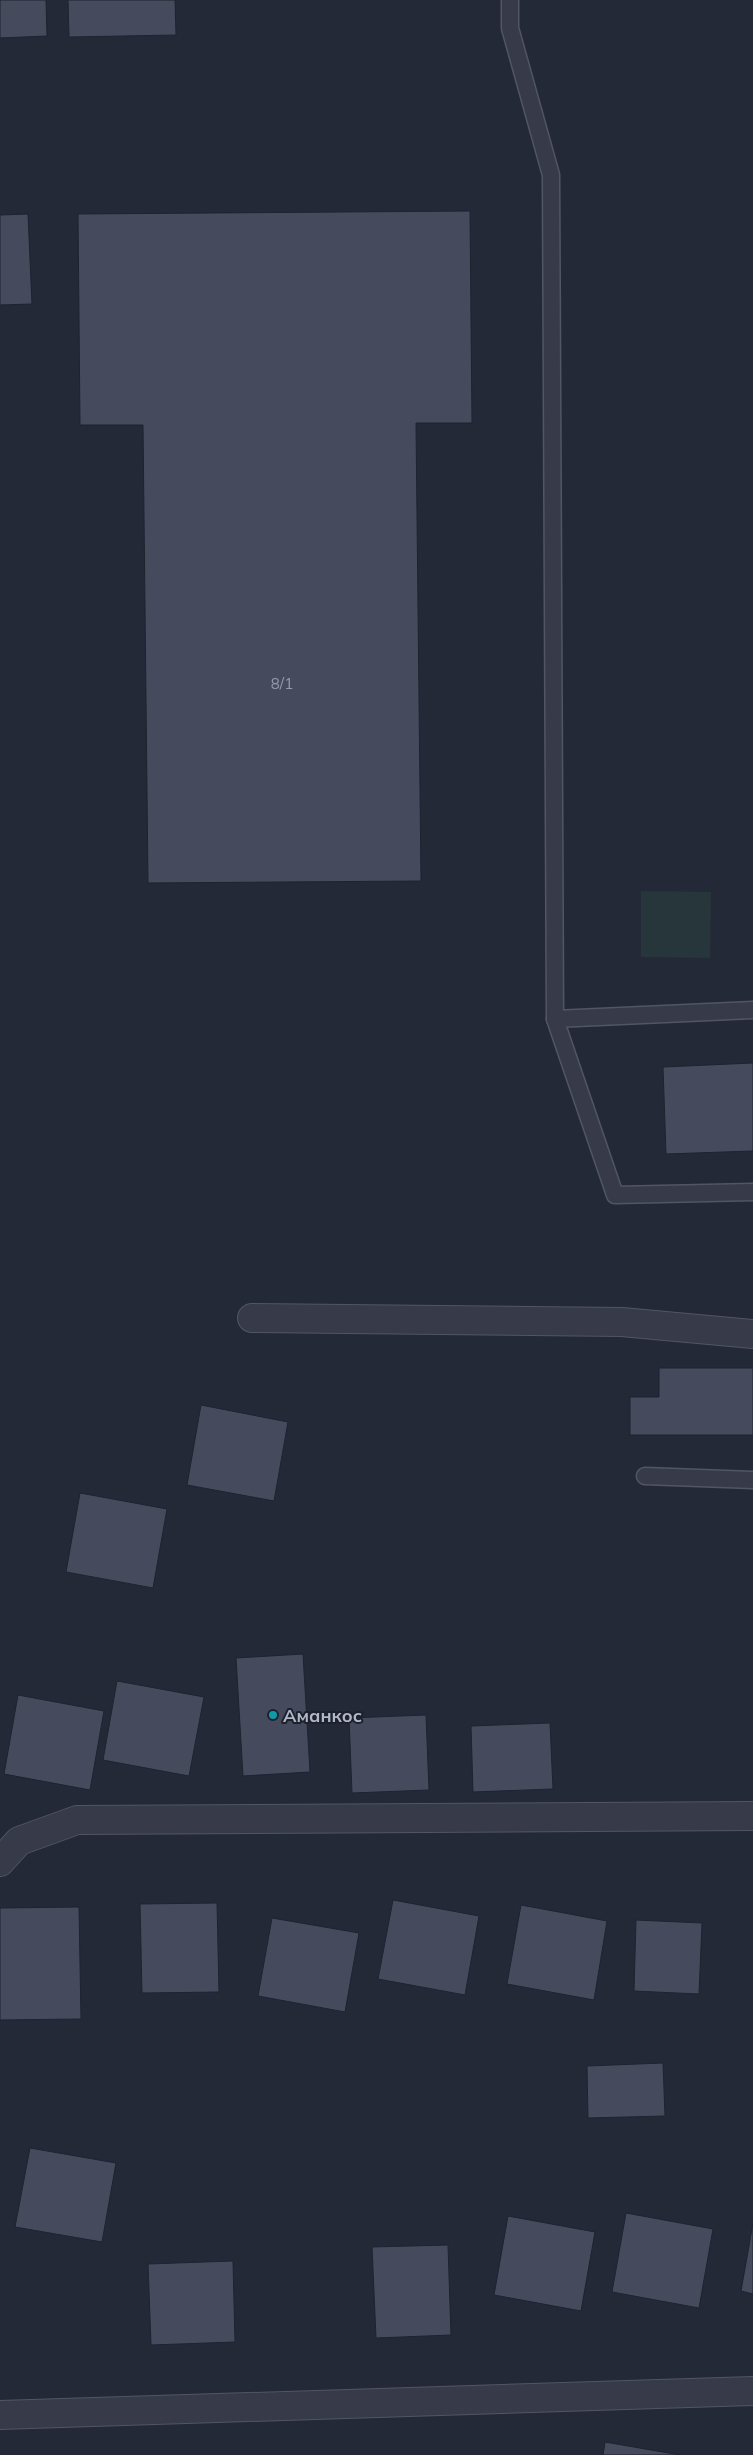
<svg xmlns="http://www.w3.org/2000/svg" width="753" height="2455" font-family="Mulish,sans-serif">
  <rect width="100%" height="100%" fill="#242938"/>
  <path fill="#27363a" d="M641,891L711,892L710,958L641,957Z"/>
  <g fill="#454b5d" stroke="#1e232f">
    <path d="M0,0H46L47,36L0,38Z"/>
    <path d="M68,0H175L176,35L69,37Z"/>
    <path d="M470,211L472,423H416L421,881L148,883L143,425H80L78,214Z"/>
    <path d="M28,214L32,304L0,305V215Z"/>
    <path d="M753,1063V1151L666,1154L663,1067Z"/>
    <path d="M659,1368H753V1435H630V1397H659Z"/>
    <path d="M201,1405L288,1422L274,1501L187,1485Z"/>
    <path d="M80,1493L167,1509L153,1588L66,1572Z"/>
    <path d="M303,1654L310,1772L243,1776L236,1658Z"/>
    <path d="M117,1681L204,1697L189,1776L103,1760Z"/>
    <path d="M18,1695L104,1711L90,1790L4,1774Z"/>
    <path d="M426,1715L429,1790L352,1793L349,1718Z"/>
    <path d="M550,1723L553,1789L473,1792L471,1726Z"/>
    <path d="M393,1900L479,1916L465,1995L378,1979Z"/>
    <path d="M217,1903L219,1992L142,1993L140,1904Z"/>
    <path d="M521,1905L607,1921L594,2000L507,1984Z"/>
    <path d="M79,1907L81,2019L0,2020V1908Z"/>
    <path d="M272,1918L359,1933L345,2012L258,1996Z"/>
    <path d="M636,1920L702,1923L699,1994L634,1991Z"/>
    <path d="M663,2063L665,2116L588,2118L587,2066Z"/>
    <path d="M30,2148L116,2163L102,2242L15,2227Z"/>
    <path d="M626,2213L713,2229L699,2308L612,2292Z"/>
    <path d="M508,2216L595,2232L581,2311L494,2295Z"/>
    <path d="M753,2223V2294L741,2291Z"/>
    <path d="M448,2245L451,2335L376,2338L372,2247Z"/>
    <path d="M233,2261L235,2342L151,2345L148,2264Z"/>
    <path d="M605,2442L680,2455H603Z"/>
  </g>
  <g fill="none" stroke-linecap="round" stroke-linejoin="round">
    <g stroke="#525663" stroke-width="19">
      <g id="service">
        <path d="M510,0V28L551,175L555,1019L615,1195L753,1192"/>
        <path d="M555,1019L753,1010"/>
        <path d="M645,1476L753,1480"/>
      </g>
    </g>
    <g stroke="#525663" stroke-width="30">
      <g id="minor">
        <path d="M252,1318L622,1322L753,1334"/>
        <path d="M0,1862L19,1841L77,1820L753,1816"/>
        <path d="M0,2415L753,2391"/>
      </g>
    </g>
    <use href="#service" stroke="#373b49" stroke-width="16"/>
    <use href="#minor" stroke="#373b49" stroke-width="28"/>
  </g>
  <circle fill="#0f9aa8" stroke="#1c212d" stroke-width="2" cx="273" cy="1715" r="5"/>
  <g text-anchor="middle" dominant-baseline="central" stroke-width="4" stroke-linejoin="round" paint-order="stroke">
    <g font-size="15" fill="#979bab">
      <text x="282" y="683">8/1</text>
    </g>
    <g font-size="18" font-weight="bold" fill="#b2b6c5" stroke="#1c212d" text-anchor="start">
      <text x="283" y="1715">Аманкос</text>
    </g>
  </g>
</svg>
